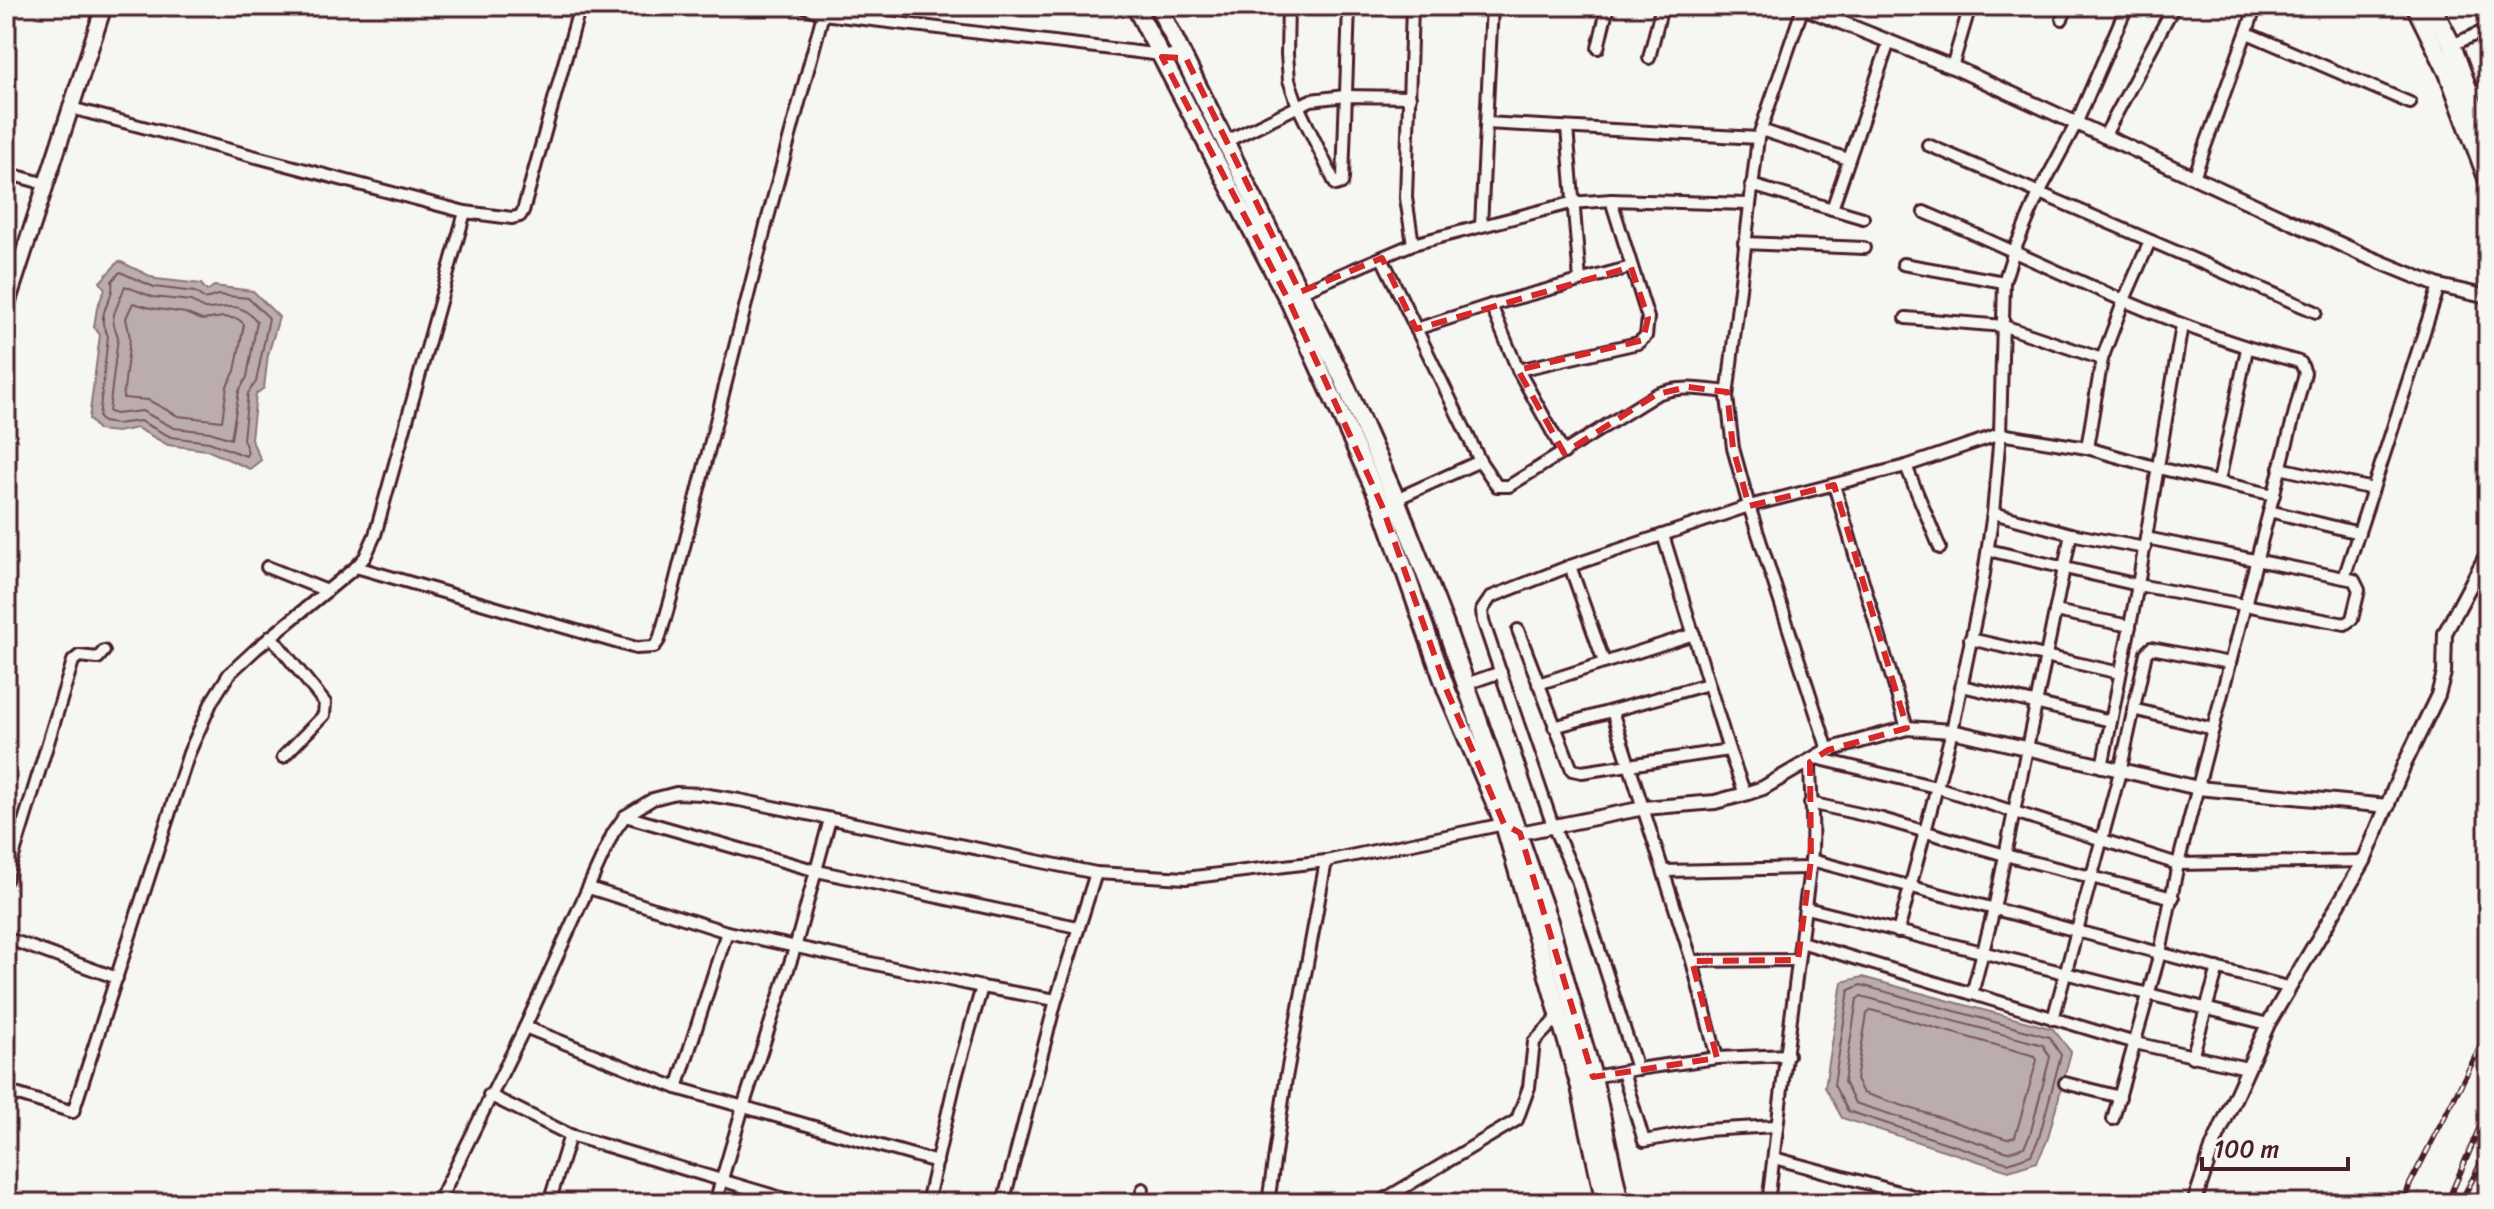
<svg xmlns="http://www.w3.org/2000/svg" width="2494" height="1209" font-family="Sriracha,sans-serif">
  <rect width="100%" height="100%" fill="#f6f6f2"/>
  <filter id="ink" filterUnits="userSpaceOnUse"><feTurbulence type="fractalNoise" baseFrequency=".0125" numOctaves="2"/><feDisplacementMap in="SourceGraphic" scale="16" xChannelSelector="R" yChannelSelector="G"/><feConvolveMatrix kernelMatrix="1 2 1 2 8 2 1 2 1" color-interpolation-filters="sRGB"/></filter>
  <g filter="url(#ink)">
    <g fill="#bbadae" stroke="#8e747a" stroke-width="2">
      <path d="M119,261L156,279L201,284L207,291L214,286L253,291L279,317L268,355L264,388L256,394L251,439L261,460L250,469L207,450L168,445L137,428L117,432L98,430L89,419L100,335L94,327L97,308L105,289L100,282Z"/>
      <path d="M1862,977L2053,1029L2071,1052L2047,1141L2037,1162L2009,1171L1842,1118L1825,1087L1842,982Z"/>
    </g>
    <g fill="none" stroke-linecap="round" stroke-linejoin="round">
      <g stroke="#77585f" stroke-width="2">
        <path d="M120,272L154,287L195,292L205,299L218,295L248,298L269,318L256,382L248,393L243,439L248,452L246,456L209,442L171,437L140,421L116,424L103,422L99,418L108,336C106,331 103,327 103,323C101,307 115,297 112,281Z"/>
        <path d="M125,286L153,297L191,301L204,309C229,309 236,299 257,321L247,377L239,391L231,439L210,432L174,428L142,411L116,414L109,412L118,337L113,322L114,314Z"/>
        <path d="M133,303L151,308L185,313L202,320L223,317L238,319L244,324L235,371L227,386L222,421L178,416L148,400L123,398L130,338L126,318Z"/>
        <path d="M1861,985L2049,1037L2061,1055L2039,1138L2031,1155L2008,1163L1848,1111L1834,1085L1849,990Z"/>
        <path d="M1861,996L2043,1045L2050,1057L2030,1135L2024,1147L2008,1152L1855,1103L1844,1082L1857,999Z"/>
        <path d="M1871,1010L2035,1056L2037,1060L2015,1137L2007,1139L1863,1093L1856,1080L1867,1014Z"/>
      </g>
      <g stroke="#4a1f2b" stroke-width="16">
        <g id="minor">
          <path d="M803,6L823,14L1186,58"/>
          <path d="M1288,6L1287,54L1289,80L1298,106L1336,185L1342,183L1343,179L1349,6"/>
          <path d="M1412,6L1406,198L1413,244"/>
          <path d="M1803,7L1758,138L1727,397L1733,448L1749,506L1828,750"/>
          <path d="M2062,19L2068,6"/>
          <path d="M2247,33L2410,103"/>
          <path d="M2452,45L2488,29"/>
          <path d="M1598,48L1608,6"/>
          <path d="M1649,58L1662,6"/>
          <path d="M1952,67L1970,6"/>
          <path d="M2471,94L2488,87"/>
          <path d="M71,108L465,212"/>
          <path d="M1486,123L1758,138"/>
          <path d="M1567,128L1580,280"/>
          <path d="M1761,130L1848,159"/>
          <path d="M2104,137L2174,6"/>
          <path d="M1225,142L1311,100L1345,96L1410,97"/>
          <path d="M1928,145L2316,312"/>
          <path d="M6,173L46,184"/>
          <path d="M2194,177L2256,6"/>
          <path d="M1751,185L1863,218"/>
          <path d="M1832,209L1889,42"/>
          <path d="M1924,212C2047,264 2166,328 2296,361L2301,363L2305,373L2178,864L2160,953L2113,1119"/>
          <path d="M1481,226L1492,6"/>
          <path d="M1744,243L1864,248"/>
          <path d="M1382,258L1480,461L1497,486H1509L1657,394C1681,385 1702,389 1727,392"/>
          <path d="M1903,264L2004,282"/>
          <path d="M1300,292L1413,244L1571,203L1611,200L1748,204"/>
          <path d="M1491,305L1518,370L1564,453"/>
          <path d="M1906,318L2004,326L2102,359L2087,448"/>
          <path d="M1416,329L1491,305L1631,267"/>
          <path d="M2102,359L2124,300L2150,241"/>
          <path d="M1518,370L1638,343L1646,336L1648,318L1611,200"/>
          <path d="M1906,466L1940,548"/>
          <path d="M2280,468L2373,489"/>
          <path d="M2219,481L2247,349"/>
          <path d="M1834,485L1907,728"/>
          <path d="M1396,499L1480,461"/>
          <path d="M2269,511L2359,533"/>
          <path d="M1993,513L2071,534L2145,548"/>
          <path d="M1663,535L1729,750L1745,794"/>
          <path d="M1988,550L2138,585L2345,624L2352,619L2359,590L2354,580L2146,538"/>
          <path d="M1570,566L1604,662"/>
          <path d="M267,567L327,591"/>
          <path d="M356,567L636,648L654,647L659,640L671,598L766,225L823,14"/>
          <path d="M2344,578L2439,286"/>
          <path d="M2055,611L2130,626"/>
          <path d="M1518,630L1572,770L1582,772L1729,750"/>
          <path d="M271,636L325,703L324,715L283,757"/>
          <path d="M1970,639L2120,673"/>
          <path d="M1466,684L1501,672"/>
          <path d="M1538,684L1694,634"/>
          <path d="M1962,686L2111,721"/>
          <path d="M2133,709L2213,729"/>
          <path d="M1612,711L1692,961L1717,1058"/>
          <path d="M1554,727L1708,684"/>
          <path d="M1816,758L1936,787L2178,864L2364,861"/>
          <path d="M2102,767L2138,585L2182,325"/>
          <path d="M1810,803L1882,819L2005,855L2173,898"/>
          <path d="M625,816L817,871L1077,927"/>
          <path d="M1811,860L2287,987"/>
          <path d="M1664,871L1809,868"/>
          <path d="M6,880L73,661L79,656L98,658L104,651"/>
          <path d="M589,888L727,932L982,987L1056,1000"/>
          <path d="M1806,908L2268,1024"/>
          <path d="M1898,932L1952,731L1982,587L1993,513L2000,434L2004,282L2014,251L2039,193L2076,124L2127,6"/>
          <path d="M6,938L117,978"/>
          <path d="M1801,942L2135,1043L2247,1068"/>
          <path d="M1692,961L1798,960"/>
          <path d="M1972,994L1994,909L2071,534"/>
          <path d="M2053,1019L2120,772L2146,653L2151,648L2230,663"/>
          <path d="M525,1027L677,1088L937,1162"/>
          <path d="M2192,1057L2218,968"/>
          <path d="M1637,1069L1717,1058L1788,1055"/>
          <path d="M1623,1072L1644,1141L1705,1130L1776,1126"/>
          <path d="M1593,1077L1637,1069L1577,880L1553,826L1483,621L1482,610L1491,597L1570,566L1749,506L1906,466L2000,434L2087,448L2158,468L2274,495"/>
          <path d="M2065,1083L2120,1097"/>
          <path d="M677,1088L727,932"/>
          <path d="M6,1091L73,1112L189,753L212,701L229,674L256,649L356,567L365,557L375,535L465,212L512,218L520,216L523,211L580,6"/>
          <path d="M489,1095L570,1135L798,1203"/>
          <path d="M1774,1158L1939,1203"/>
          <path d="M438,1203L525,1027L613,833L625,816L653,799L676,793L702,794L739,800L1096,873L1186,878L1326,861L1504,824"/>
          <path d="M549,1203L570,1135"/>
          <path d="M715,1203L743,1107L795,948L830,819"/>
          <path d="M927,1203L956,1077L982,987"/>
          <path d="M1003,1203L1056,1000L1096,873"/>
          <path d="M1139,1203L1143,1189"/>
          <path d="M1268,1203L1286,1078L1326,861"/>
          <path d="M1378,1203L1517,1120L1529,1087L1534,1042L1560,1015"/>
          <path d="M1771,1203L1769,1195C1782,1083 1797,971 1811,860C1815,833 1810,791 1810,762"/>
        </g>
      </g>
      <g stroke="#4a1f2b" stroke-width="18">
        <g id="tertiary">
          <path d="M1800,6L1960,70L2366,256L2439,286L2488,297"/>
          <path d="M1511,827L1520,833L1644,808L1715,802L1745,794L1763,788L1828,750L1907,728L1952,731L2198,788L2388,806"/>
          <path d="M2194,1203L2213,1146L2268,1024L2364,861L2404,765L2438,695L2444,673L2445,633L2488,552"/>
        </g>
      </g>
      <g stroke="#4a1f2b" stroke-width="20">
        <path id="secondary" d="M6,307L104,6"/>
      </g>
      <g stroke="#4a1f2b" stroke-width="22">
        <g id="primary">
          <path d="M1135,6L1289,301L1382,506L1447,691L1504,824L1580,1087L1605,1203"/>
          <path d="M1158,6L1342,377L1396,499L1445,625L1549,922L1593,1077L1620,1203"/>
          <path d="M2415,6L2448,73L2488,181"/>
          <path d="M2432,6L2452,45L2488,143"/>
        </g>
      </g>
      <use href="#minor" stroke="#f6f6f2" stroke-width="10"/>
      <use href="#tertiary" stroke="#f6f6f2" stroke-width="12"/>
      <use href="#secondary" stroke="#f6f6f2" stroke-width="14"/>
      <use href="#primary" stroke="#f6f6f2" stroke-width="16"/>
      <g stroke="#4a1f2b" stroke-width="6">
        <g id="rail">
          <path d="M2403,1203L2410,1184L2488,1032"/>
          <path d="M2447,1203L2488,1108"/>
          <path d="M2460,1203L2488,1150"/>
        </g>
      </g>
      <use href="#rail" stroke="#f6f6f2" stroke-width="3" stroke-dasharray="9" stroke-linecap="butt"/>
    </g>
  </g>
  <path fill="none" stroke="#d62828" stroke-width="6" stroke-dasharray="16 10" stroke-linejoin="round" d="M1162,57L1186,58L1300,292L1382,258L1416,329L1631,267L1648,318L1643,340L1518,370L1564,453L1657,394L1688,387L1727,392L1733,448L1749,506L1834,485L1907,728L1828,750L1810,762L1811,860L1798,960L1692,961L1717,1058L1593,1077L1520,833L1504,824L1447,691L1382,506L1289,301Z"/>
  <rect width="2494" height="1209" fill="none" stroke="#f6f6f2" stroke-width="32"/>
  <rect x="16" y="16" width="2462" height="1177" fill="none" stroke="#4a1f2b" stroke-width="3" filter="url(#ink)"/>
  <path d="M2202 1157v12h146v-12" fill="none" stroke="#4a1f2b" stroke-width="4"/>
  <text x="2214" y="1157" font-size="24" fill="#4a1f2b" stroke="#f6f6f2" stroke-width="6" paint-order="stroke">100 m</text>
</svg>
